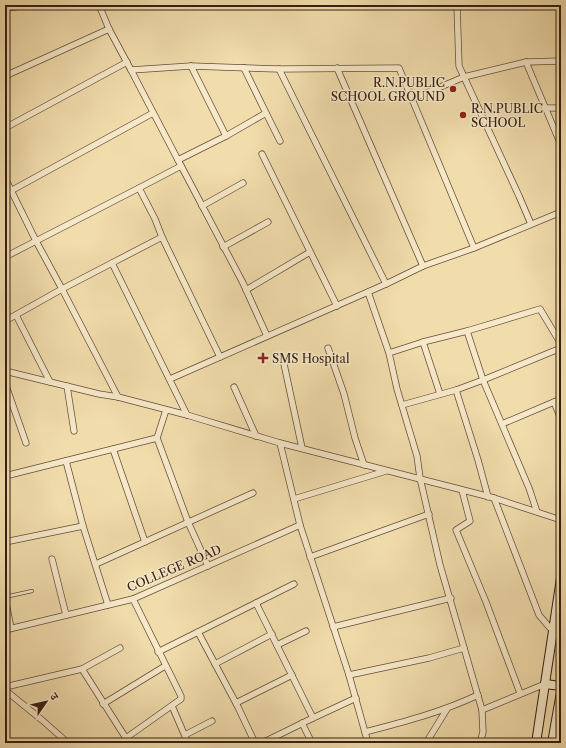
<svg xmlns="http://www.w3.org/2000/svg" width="566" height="748" font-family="'Libre Caslon Text','Noto Serif Devanagari',serif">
  <rect width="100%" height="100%" fill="#f1dcac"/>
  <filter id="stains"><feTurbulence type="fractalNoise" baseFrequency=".005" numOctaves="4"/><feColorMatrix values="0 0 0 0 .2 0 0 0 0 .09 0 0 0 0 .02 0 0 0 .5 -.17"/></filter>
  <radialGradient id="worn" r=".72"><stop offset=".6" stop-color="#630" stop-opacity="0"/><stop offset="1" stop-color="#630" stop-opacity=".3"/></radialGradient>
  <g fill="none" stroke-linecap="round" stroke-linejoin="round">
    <g stroke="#634f38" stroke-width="4">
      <path id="lane" d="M5,597L32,591"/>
    </g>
    <g stroke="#634f38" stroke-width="7">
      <g id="street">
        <path d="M99,5L109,29L131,70L191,66L279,69L399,68L412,99"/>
        <path d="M457,5L459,66L464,77L526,62L561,61"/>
        <path d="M526,62L561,145"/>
        <path d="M5,63L8,75"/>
        <path d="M337,68L423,266"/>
        <path d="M279,69L386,284"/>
        <path d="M131,70L178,160L226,136L191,66"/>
        <path d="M5,76L109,29"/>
        <path d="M545,108H561"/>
        <path d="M266,113L280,141"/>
        <path d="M5,128L127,62"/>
        <path d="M226,136L266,113L244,68"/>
        <path d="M262,154L337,306"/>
        <path d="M178,160L243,283L267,336"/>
        <path d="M5,178L36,241L139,188"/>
        <path d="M5,194L153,113"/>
        <path d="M202,206L243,183"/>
        <path d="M162,237L155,219L139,188L181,166"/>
        <path d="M223,247L268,222"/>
        <path d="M474,248L412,99L464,77L519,196L531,224"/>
        <path d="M5,257L36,241L62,289L5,321"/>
        <path d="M112,263L162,237L220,357"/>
        <path d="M246,290L310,252"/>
        <path d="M368,292L389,353L397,389L417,456L420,478L440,565L482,710L483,732L480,743"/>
        <path d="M16,315L50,382"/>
        <path d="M467,331L540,309L561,344"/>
        <path d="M423,342L467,331L483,380L456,390"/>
        <path d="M328,348L344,394L355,438L364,465"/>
        <path d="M389,353L423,342L440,394"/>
        <path d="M284,364L302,448"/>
        <path d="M5,371L99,394L118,397L187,415L280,443L494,498L561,520"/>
        <path d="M170,379L386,284L423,266L474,248L561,212"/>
        <path d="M5,383L26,443"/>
        <path d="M67,386L74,431"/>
        <path d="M234,387L256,436"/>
        <path d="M118,397L62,289L112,263L187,415"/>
        <path d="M554,402L561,419"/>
        <path d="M402,405L456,390L478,460L488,497"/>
        <path d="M166,410L157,438L188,522L208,566"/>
        <path d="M502,424L561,399"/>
        <path d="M280,443L300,525L349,675L368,743"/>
        <path d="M113,449L145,542"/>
        <path d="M66,461L83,526L108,605"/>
        <path d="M5,476L157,438"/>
        <path d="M462,490L470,521L456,530L486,602L520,693"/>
        <path d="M494,498L539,615L550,628L554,626"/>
        <path d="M294,499L386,471"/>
        <path d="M537,512L529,488L483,380L561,348"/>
        <path d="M5,542L83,526"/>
        <path d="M310,557L429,514"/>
        <path d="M52,559L66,615"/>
        <path d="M96,564L253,493"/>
        <path d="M5,598L11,628"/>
        <path d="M256,603L313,718"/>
        <path d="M333,627L451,598"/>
        <path d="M5,630L133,599L300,525"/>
        <path d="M198,632L238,707L255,743"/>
        <path d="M277,645L306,631"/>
        <path d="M158,652L294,584"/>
        <path d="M215,664L272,634"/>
        <path d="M82,669L120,648"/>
        <path d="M349,675L429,658L464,648"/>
        <path d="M5,687L82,669L129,743"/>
        <path d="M5,690L42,720L68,743"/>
        <path d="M236,703L292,675"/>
        <path d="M103,704L165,666"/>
        <path d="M172,706L188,743"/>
        <path d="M482,710L545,684"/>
        <path d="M302,723L312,743"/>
        <path d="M365,732C404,722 442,712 478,695"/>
        <path d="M185,735L212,721"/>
        <path d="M126,738L181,699V696L133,599"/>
        <path d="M262,743L313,718L356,698"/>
        <path d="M426,743L447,709"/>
      </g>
    </g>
    <g stroke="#342012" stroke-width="10">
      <g id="secondary">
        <path d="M5,6L19,5"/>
        <path d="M545,684L561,686"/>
        <path d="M536,743L561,578"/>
        <path d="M552,743L561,692"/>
      </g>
    </g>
    <use href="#lane" stroke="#f6e8c9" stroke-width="2.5"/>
    <use href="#street" stroke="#f6e8c9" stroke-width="5.5"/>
    <use href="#secondary" stroke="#f6e8c9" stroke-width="8"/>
  </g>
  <g fill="#8f2418" stroke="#f6e8c9" stroke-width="1.5">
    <circle cx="453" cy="89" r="4"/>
    <circle cx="463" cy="115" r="4"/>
    <path d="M261 352h4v4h4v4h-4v4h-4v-4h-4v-4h4z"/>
  </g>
  <g text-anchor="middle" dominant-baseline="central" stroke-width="3" stroke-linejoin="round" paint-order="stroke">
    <g font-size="12" fill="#342012" stroke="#f6e8c9" text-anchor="start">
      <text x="445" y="82" text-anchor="end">R.N.PUBLIC<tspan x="445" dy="14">SCHOOL GROUND</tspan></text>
      <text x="471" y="108">R.N.PUBLIC<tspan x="471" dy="14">SCHOOL</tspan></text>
      <text x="272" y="358">SMS Hospital</text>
    </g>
    <g font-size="12" fill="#342012" stroke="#f6e8c9">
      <text transform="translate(174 568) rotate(-23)">COLLEGE ROAD</text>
    </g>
  </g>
  <rect width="566" height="748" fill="none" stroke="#f1dcac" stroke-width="20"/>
  <rect x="6" y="6" width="554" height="736" fill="none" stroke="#342012" stroke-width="2"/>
  <rect x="10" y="10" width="546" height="728" fill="none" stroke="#342012"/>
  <g transform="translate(46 702) rotate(56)" stroke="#f6e8c9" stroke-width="3" paint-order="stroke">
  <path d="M0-3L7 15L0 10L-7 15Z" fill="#342012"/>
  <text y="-6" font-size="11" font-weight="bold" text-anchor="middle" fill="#342012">उ</text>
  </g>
  <rect width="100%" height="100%" filter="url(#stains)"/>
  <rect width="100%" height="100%" fill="url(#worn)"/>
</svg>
